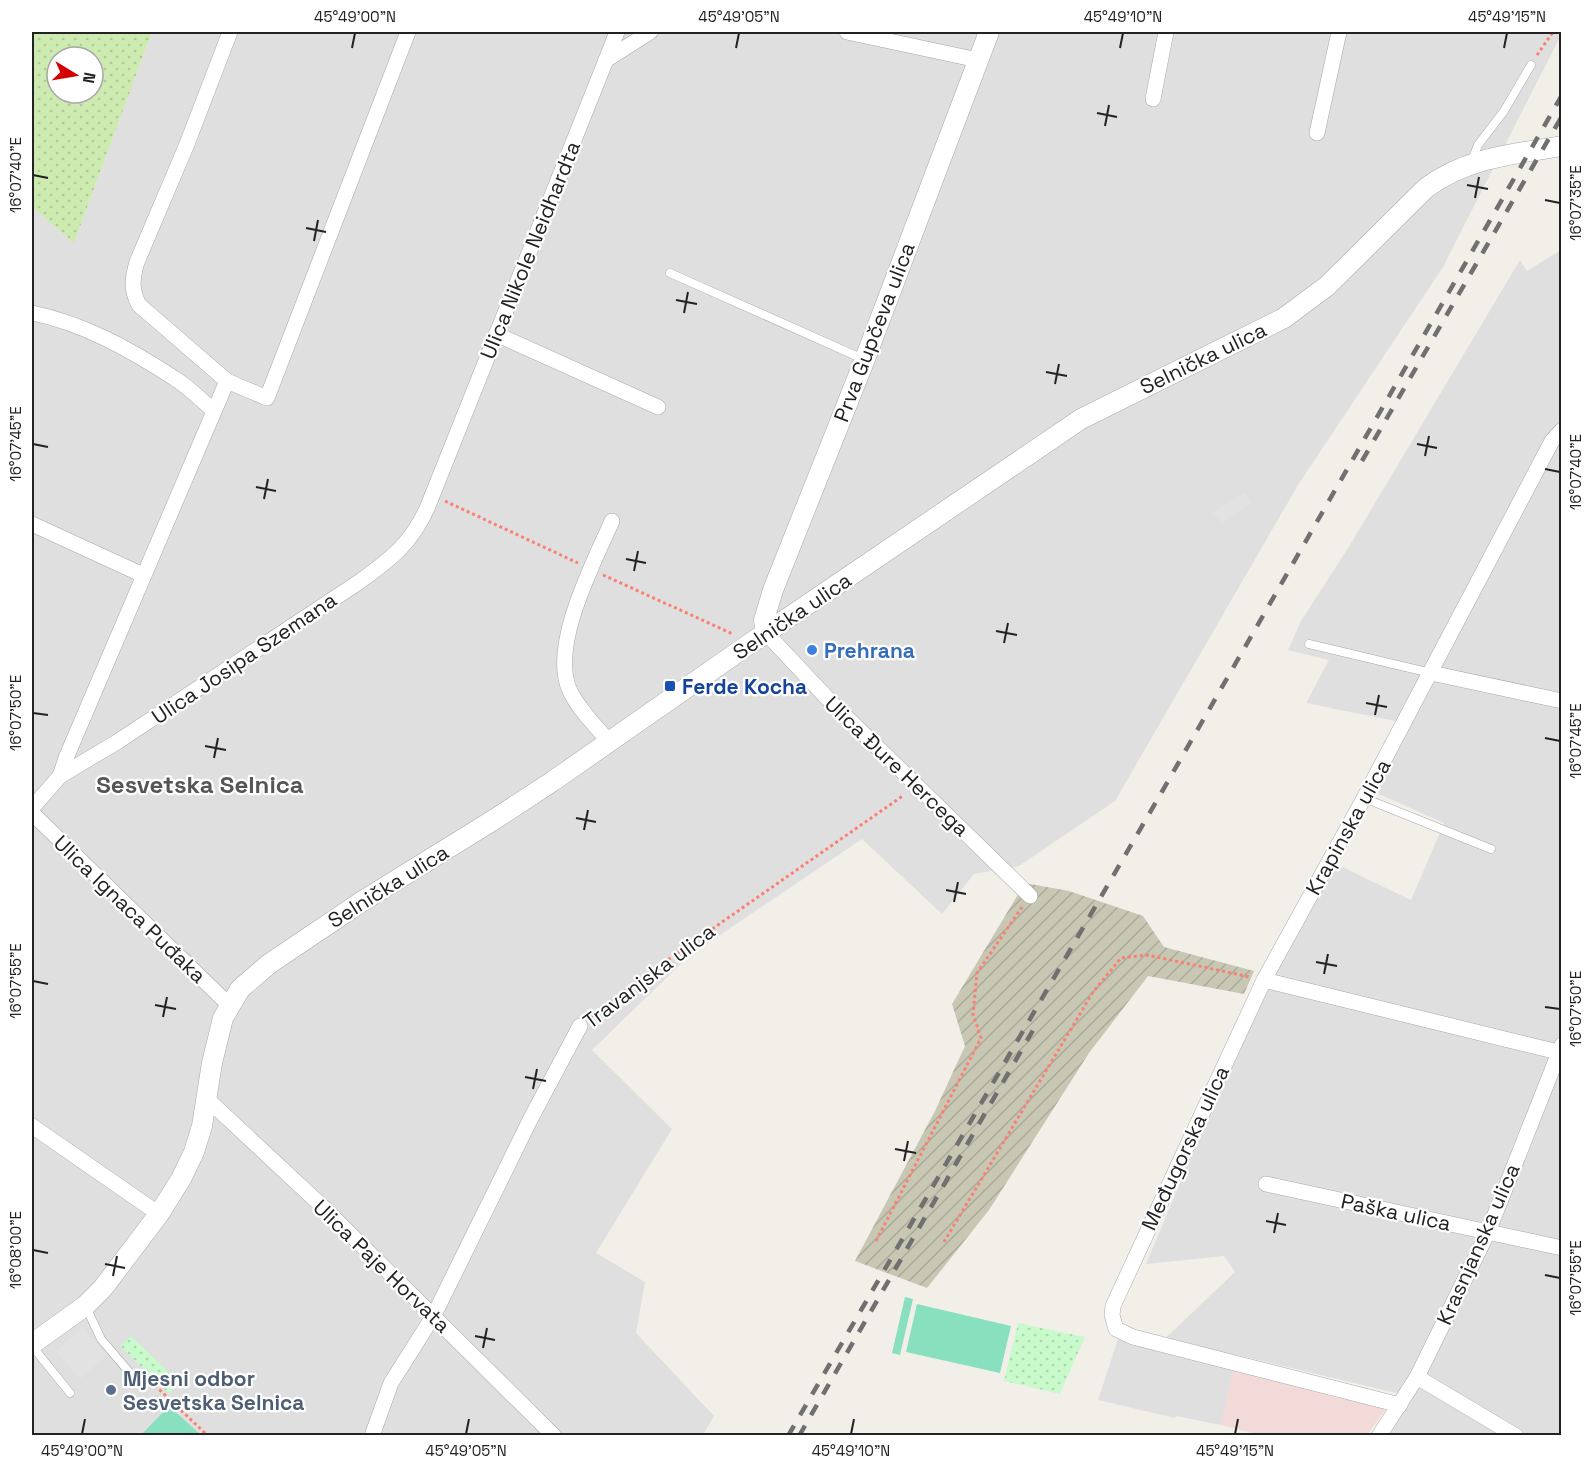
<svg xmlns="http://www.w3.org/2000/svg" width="1593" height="1467" font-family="'Space Grotesk',sans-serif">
  <defs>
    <pattern id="construction-furrows" width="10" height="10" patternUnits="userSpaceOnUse" patternTransform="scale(1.5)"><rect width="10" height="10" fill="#c7c7b4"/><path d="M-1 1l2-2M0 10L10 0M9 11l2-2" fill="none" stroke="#abab9a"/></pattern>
    <pattern id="grass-dots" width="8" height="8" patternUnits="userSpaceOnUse" patternTransform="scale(1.5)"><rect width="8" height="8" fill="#cdebb0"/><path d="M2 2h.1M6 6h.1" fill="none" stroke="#b0c997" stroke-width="1.8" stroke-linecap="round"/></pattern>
    <pattern id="park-dots" width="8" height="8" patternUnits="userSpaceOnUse" patternTransform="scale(1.5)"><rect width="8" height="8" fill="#c8facc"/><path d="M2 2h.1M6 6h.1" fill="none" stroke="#acd6af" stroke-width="1.8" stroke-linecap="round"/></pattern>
  </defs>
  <rect width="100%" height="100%" fill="#f2efe9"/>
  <g fill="#e0dfdf">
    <path d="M152,32H1561V35L1443,267L1298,485L1115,801L1019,866L974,874L942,914L862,839L689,956L592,1050L672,1129L596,1253L645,1282L636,1333L714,1416L703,1435H32V207L74,243Z"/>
    <path d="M1561,250V1435H1386L1413,1397L1237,1355L1221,1425L1176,1416L1175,1418L1098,1400L1118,1339L1155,1348L1235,1272L1224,1256L1146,1264L1254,1006L1336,864L1411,900L1444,823L1379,794L1378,785L1410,724L1306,703L1329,660L1288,650L1301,621L1350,545L1520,260L1527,271Z"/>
  </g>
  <path fill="#f2dad9" d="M1233,1370L1301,1385L1334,1397L1381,1406L1385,1410L1367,1435H1260L1221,1425Z"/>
  <path fill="url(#construction-furrows)" d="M1025,883L1069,891L1143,916L1164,947L1254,971L1244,994L1148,976L1089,1053L989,1210L927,1288L855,1261L935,1111L965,1046L952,1004Z"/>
  <path fill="url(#grass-dots)" fill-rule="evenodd" d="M32,32H152L74,243L32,207ZM57,57H93V93H57Z"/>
  <g fill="url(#park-dots)">
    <path d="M1018,1323L1085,1337L1060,1394L1004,1381Z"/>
    <path d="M131,1336L179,1382L169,1394L120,1346Z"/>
  </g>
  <g fill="#88e0be">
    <path d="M905,1297L913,1299L900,1355L892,1353Z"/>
    <path d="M917,1304L1011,1326L1000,1373L906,1352Z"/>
    <path d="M169,1406L201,1435H141Z"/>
  </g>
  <g fill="#e2e2e2">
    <path d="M1245,492L1251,503L1222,523L1212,512Z"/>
    <path d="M83,1327L107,1355L80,1379L56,1351Z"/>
  </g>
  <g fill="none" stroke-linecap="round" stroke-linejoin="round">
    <g stroke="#a9a9a9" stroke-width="9">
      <g id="service">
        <path d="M1471,163L1478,145L1504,111L1531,65"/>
        <path d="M670,273L863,359"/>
        <path d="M1309,644L1431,673"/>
        <path d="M1364,798L1491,849"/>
        <path d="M86,1307L101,1339L130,1373"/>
        <path d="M32,1346L70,1393"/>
      </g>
    </g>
    <g stroke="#a9a9a9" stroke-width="16">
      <g id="minor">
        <path d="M230,32L187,144L137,262C132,279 131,290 139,305L227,381L267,398L408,32"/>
        <path d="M847,32L978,60"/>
        <path d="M606,60L617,32"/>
        <path d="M1153,99L1166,32"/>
        <path d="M1317,133L1339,32"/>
        <path d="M32,313C83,323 131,350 174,378C189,387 201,400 214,411"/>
        <path d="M496,334L658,407"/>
        <path d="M32,524L143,575"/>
        <path d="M766,633L828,699L1030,896"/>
        <path d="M1431,673L1562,701"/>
        <path d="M609,742C596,726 579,710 570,691C549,647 594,562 612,521"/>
        <path d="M60,776L66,758L227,381"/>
        <path d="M32,808L60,776L117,742L359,582C391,559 412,543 428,506L606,60L650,32"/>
        <path d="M32,813L229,1005"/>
        <path d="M1264,980L1562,1053"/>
        <path d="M207,1099L323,1207L554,1436"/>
        <path d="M32,1126L159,1214"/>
        <path d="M1266,1184L1562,1248"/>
        <path d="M1417,1377L1516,1436"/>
        <path d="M1400,1405L1133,1337L1116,1329L1112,1315L1113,1306L1264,980L1364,798L1552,441L1562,430"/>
        <path d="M372,1436L391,1383L434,1315L531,1118L580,1026"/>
        <path d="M1379,1436L1417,1377L1488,1232L1562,1045"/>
      </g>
    </g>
    <g stroke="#a9a9a9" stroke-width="21">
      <g id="tertiary">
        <path d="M766,633L764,620L773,590L865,359L989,32"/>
        <path d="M32,1344L85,1306L103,1288L159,1214L181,1179L194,1152L202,1126L212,1063L223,1018L240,989L269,964L361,902L495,819L553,781L745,647L1081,419L1284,318L1327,286L1426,188C1466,158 1513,154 1562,146"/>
      </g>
    </g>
    <g stroke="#fa8072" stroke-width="3" stroke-dasharray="3 3" stroke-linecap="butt">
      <path d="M1537,55L1553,32"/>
      <path d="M445,501L578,563"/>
      <path d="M603,575L733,634"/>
      <path d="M591,1017L642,978L904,795"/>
      <path d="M876,1241L981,1038L973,1014L977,973L1022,907"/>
      <path d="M944,1242L1093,992L1121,958L1147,955L1250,977"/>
      <path d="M142,1373L208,1436"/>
    </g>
    <use href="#service" stroke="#fff" stroke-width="8"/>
    <use href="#minor" stroke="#fff" stroke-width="15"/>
    <use href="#tertiary" stroke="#fff" stroke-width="20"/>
    <g stroke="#707070" stroke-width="4.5" stroke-dasharray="12 12" stroke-linecap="butt">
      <path d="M1362,461L1562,116"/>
      <path d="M788,1436L1156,802L1562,95"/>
      <path d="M799,1436L1036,1025"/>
    </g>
  </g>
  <path fill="none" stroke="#222" stroke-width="2" d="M352,48L355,33M736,48L739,33M1120,48L1123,33M1504,48L1507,33M1097,113L1117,117M1105,126L1109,105M33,175L48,178M1467,185L1488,189M1475,198L1479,177M1545,200L1560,203M306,228L326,232M314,241L318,220M676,300L697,304M684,313L688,292M1046,372L1067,376M1055,384L1059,364M33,444L48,447M1417,444L1437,448M1425,456L1429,436M1545,469L1560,472M256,487L276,491M264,499L268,479M626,559L646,563M634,571L638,551M996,631L1017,635M1004,643L1008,623M1366,703L1387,707M33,713L48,715M1375,715L1379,695M1545,738L1560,741M205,746L226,750M214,758L218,738M576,818L596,822M584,830L588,810M946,890L966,894M954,902L958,882M1316,962L1337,966M1324,974L1328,954M33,981L48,984M155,1005L176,1009M1545,1007L1560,1009M163,1017L167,997M525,1077L546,1081M533,1089L537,1069M895,1149L916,1153M904,1161L908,1141M1266,1221L1286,1225M1274,1233L1278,1213M33,1250L48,1253M105,1264L125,1268M1545,1275L1560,1278M113,1276L117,1256M475,1336L495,1340M483,1348L487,1328M82,1434L85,1419M466,1434L469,1419M851,1434L854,1419M1235,1434L1238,1419"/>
  <circle fill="#3f7fe0" stroke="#fff" stroke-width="2" cx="812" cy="650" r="6"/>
  <rect fill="#1a4fb4" stroke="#fff" stroke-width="2" x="664" y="680" width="12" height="12" rx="3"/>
  <circle fill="#5c6f8a" stroke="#fff" stroke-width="2" cx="111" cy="1390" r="6"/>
  <g text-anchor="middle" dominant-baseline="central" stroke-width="4.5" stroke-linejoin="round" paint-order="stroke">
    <g font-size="21" fill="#222" stroke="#fff">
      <text transform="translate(530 250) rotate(-68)">Ulica Nikole Neidhardta</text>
      <text transform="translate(874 332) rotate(-69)">Prva Gupčeva ulica</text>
      <text transform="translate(1203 358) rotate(-26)">Selnička ulica</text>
      <text transform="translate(792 616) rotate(-34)">Selnička ulica</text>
      <text transform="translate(244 658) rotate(-34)">Ulica Josipa Szemana</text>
      <text transform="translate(897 766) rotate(44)">Ulica Đure Hercega</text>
      <text transform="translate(1348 827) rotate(-61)">Krapinska ulica</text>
      <text transform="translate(388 886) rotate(-32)">Selnička ulica</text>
      <text transform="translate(130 909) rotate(44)">Ulica Ignaca Puđaka</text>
      <text transform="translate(649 976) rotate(-37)">Travanjska ulica</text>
      <text transform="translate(1185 1148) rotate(-65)">Međugorska ulica</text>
      <text transform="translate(1396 1212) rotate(12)">Paška ulica</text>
      <text transform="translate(1478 1244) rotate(-66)">Krasnjanska ulica</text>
      <text transform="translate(382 1266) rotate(44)">Ulica Paje Horvata</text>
    </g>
    <g font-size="21" font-weight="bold" fill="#366cbe" stroke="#fff" text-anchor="start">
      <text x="824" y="650">Prehrana</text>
    </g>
    <g font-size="21" font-weight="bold" fill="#164399" stroke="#fff" text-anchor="start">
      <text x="682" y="686">Ferde Kocha</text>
    </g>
    <g font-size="21" font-weight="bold" fill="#4e5e75" stroke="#fff" text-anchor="start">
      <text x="123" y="1378">Mjesni odbor<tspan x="123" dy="24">Sesvetska Selnica</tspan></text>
    </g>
    <g font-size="24" font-weight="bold" fill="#555" stroke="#fff">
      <text x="200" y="784">Sesvetska Selnica</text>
    </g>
  </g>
  <rect width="1593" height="1467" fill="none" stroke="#ffffff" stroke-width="66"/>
  <g transform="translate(75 75) rotate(101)"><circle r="28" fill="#ffffff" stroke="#a7a7a7" stroke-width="1.5"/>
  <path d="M0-4.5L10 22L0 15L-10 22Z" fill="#d40000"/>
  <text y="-9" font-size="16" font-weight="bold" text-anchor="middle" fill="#222222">N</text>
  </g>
  <rect x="33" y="33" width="1527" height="1401" fill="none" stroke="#222" stroke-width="2"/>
  <g font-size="15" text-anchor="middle" fill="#222">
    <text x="355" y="22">45°49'00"N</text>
    <text x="739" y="22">45°49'05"N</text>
    <text x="1123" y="22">45°49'10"N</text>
    <text x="1507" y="22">45°49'15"N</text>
    <text transform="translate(16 175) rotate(-90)" y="5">16°07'40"E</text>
    <text transform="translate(1576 203) rotate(-90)" y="5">16°07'35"E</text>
    <text transform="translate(16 444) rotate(-90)" y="5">16°07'45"E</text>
    <text transform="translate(1576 472) rotate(-90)" y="5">16°07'40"E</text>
    <text transform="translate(16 713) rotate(-90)" y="5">16°07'50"E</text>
    <text transform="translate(1576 741) rotate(-90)" y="5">16°07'45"E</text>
    <text transform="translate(16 981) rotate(-90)" y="5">16°07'55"E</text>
    <text transform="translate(1576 1009) rotate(-90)" y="5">16°07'50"E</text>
    <text transform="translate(16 1250) rotate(-90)" y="5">16°08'00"E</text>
    <text transform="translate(1576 1278) rotate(-90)" y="5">16°07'55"E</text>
    <text x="82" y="1456">45°49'00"N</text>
    <text x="466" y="1456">45°49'05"N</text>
    <text x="851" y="1456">45°49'10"N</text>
    <text x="1235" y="1456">45°49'15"N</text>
  </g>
</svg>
